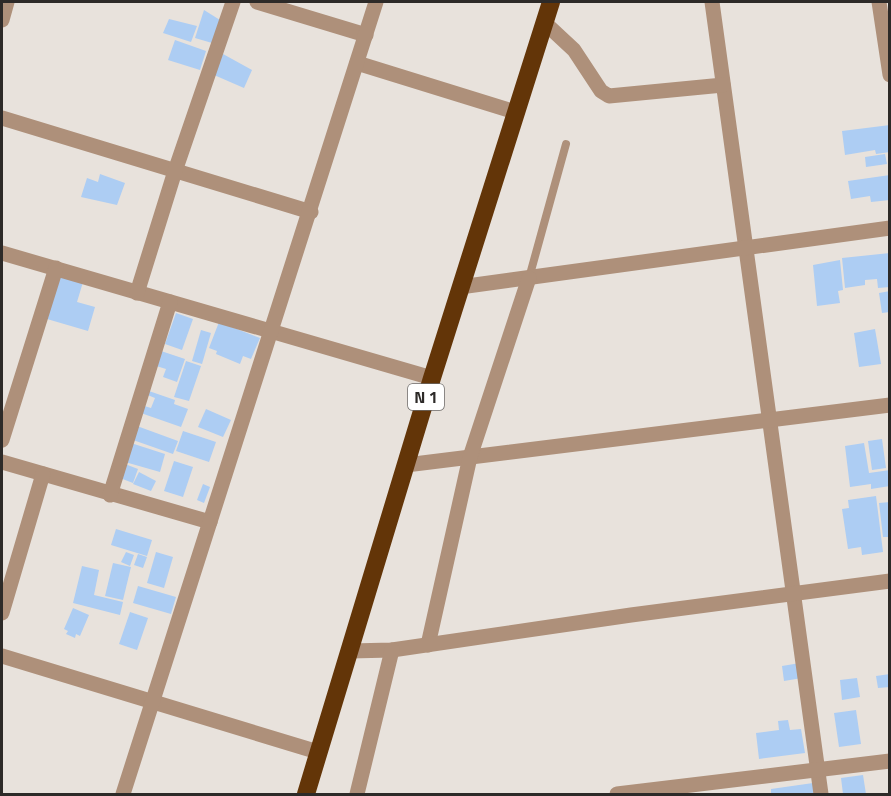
<svg xmlns="http://www.w3.org/2000/svg" width="891" height="796" font-family="'Titillium Web',sans-serif">
  <rect width="100%" height="100%" fill="#e8e2dc"/>
  <g fill="#adcdf3">
    <path d="M204,10L220,20L212,43L195,38Z"/>
    <path d="M169,19L197,26L191,42L163,33Z"/>
    <path d="M175,40L206,51L200,70L168,60Z"/>
    <path d="M223,54L252,70L244,88L214,75Z"/>
    <path d="M890,125V152L876,154L875,150L845,155L842,131Z"/>
    <path d="M885,154L887,164L866,167L865,157Z"/>
    <path d="M100,174L125,183L117,205L81,197L87,178L98,182Z"/>
    <path d="M890,175V200L871,202L870,196L851,199L848,181Z"/>
    <path d="M890,253V287L878,288L877,279L865,280V285L845,288L842,258Z"/>
    <path d="M840,260L843,290L838,291L840,303L817,306L813,265Z"/>
    <path d="M61,275L83,282L77,302L95,307L88,331L47,319Z"/>
    <path d="M890,291V312L882,313L879,293Z"/>
    <path d="M176,313L193,319L182,350L165,344Z"/>
    <path d="M219,322L260,338L251,359L243,356L240,364L216,354L217,351L209,348Z"/>
    <path d="M875,329L881,364L859,367L854,333Z"/>
    <path d="M201,330L211,333L202,364L192,361Z"/>
    <path d="M158,350L185,359L177,382L163,377L166,369L153,365Z"/>
    <path d="M186,361L201,366L189,401L174,397Z"/>
    <path d="M146,390L175,400L174,404L188,409L181,427L138,412L141,405L151,408L155,398L145,394Z"/>
    <path d="M206,409L231,420L223,437L198,427Z"/>
    <path d="M137,426L178,441L173,454L133,440Z"/>
    <path d="M183,431L216,442L209,462L176,451Z"/>
    <path d="M882,439L886,468L872,470L868,441Z"/>
    <path d="M131,443L165,454L160,472L125,462Z"/>
    <path d="M864,443L869,473L890,470V486L871,489V484L850,487L845,446Z"/>
    <path d="M174,461L193,467L183,497L164,491Z"/>
    <path d="M125,464L138,469L133,483L120,478Z"/>
    <path d="M139,472L156,481L151,491L133,484Z"/>
    <path d="M203,484L210,487L204,503L197,500Z"/>
    <path d="M876,496L883,552L862,555L861,547L848,549L842,509L849,508L848,500Z"/>
    <path d="M890,502V537H883L879,503Z"/>
    <path d="M116,529L152,540L147,556L111,545Z"/>
    <path d="M126,552L134,555L130,566L121,562Z"/>
    <path d="M156,552L173,557L164,588L147,583Z"/>
    <path d="M138,554L147,557L143,568L134,565Z"/>
    <path d="M113,563L131,567L123,600L105,596Z"/>
    <path d="M82,566L99,570L94,595L123,602L120,615L73,603Z"/>
    <path d="M138,586L176,597L171,614L133,603Z"/>
    <path d="M73,608L89,615L80,636L76,634L75,638L66,634L68,631L64,629Z"/>
    <path d="M130,612L148,618L137,650L119,644Z"/>
    <path d="M800,663L802,678L784,681L782,666Z"/>
    <path d="M890,674V687L878,688L876,676Z"/>
    <path d="M857,678L860,697L842,700L840,680Z"/>
    <path d="M856,710L861,744L839,747L834,713Z"/>
    <path d="M788,720L790,730L801,729L805,753L759,759L756,733L779,730L778,721Z"/>
    <path d="M863,775L866,794H843L841,778Z"/>
    <path d="M813,783L814,794H771V789Z"/>
  </g>
  <g fill="none" stroke-linecap="round" stroke-linejoin="round">
    <path stroke="#ae907a" stroke-width="8" d="M529,278L566,144"/>
    <g stroke="#ae907a" stroke-width="15">
      <path d="M257,2L366,35"/>
      <path d="M712,2L821,794"/>
      <path d="M879,2L890,75"/>
      <path d="M2,20L7,2"/>
      <path d="M545,23L574,50L601,91L609,96L723,85"/>
      <path d="M357,63L515,112"/>
      <path d="M2,118L311,212"/>
      <path d="M2,253L432,378"/>
      <path d="M460,287L890,228"/>
      <path d="M137,293L175,171L233,2"/>
      <path d="M2,440L56,268"/>
      <path d="M2,462L210,522"/>
      <path d="M406,465L890,405"/>
      <path d="M110,495L170,302"/>
      <path d="M2,613L43,474"/>
      <path d="M428,645L470,457L529,278"/>
      <path d="M350,651L392,650L631,615L890,581"/>
      <path d="M2,656L318,752"/>
      <path d="M123,794L376,2"/>
      <path d="M357,794L392,650"/>
      <path d="M617,794L890,761"/>
    </g>
    <path stroke="#633508" stroke-width="18" d="M306,794L432,378L551,2"/>
  </g>
  <g text-anchor="middle" dominant-baseline="central" stroke-width="4.5" stroke-linejoin="round" paint-order="stroke">
    <rect fill="#fff" stroke="#6c6a68" stroke-width="1.5" x="408" y="384" width="36" height="26" rx="4.5"/>
    <g font-size="16" font-weight="bold" fill="#2d2a28">
      <text x="426" y="397">N 1</text>
    </g>
  </g>
  <rect width="891" height="796" fill="none" stroke="#2d2a28" stroke-width="6"/>
</svg>
